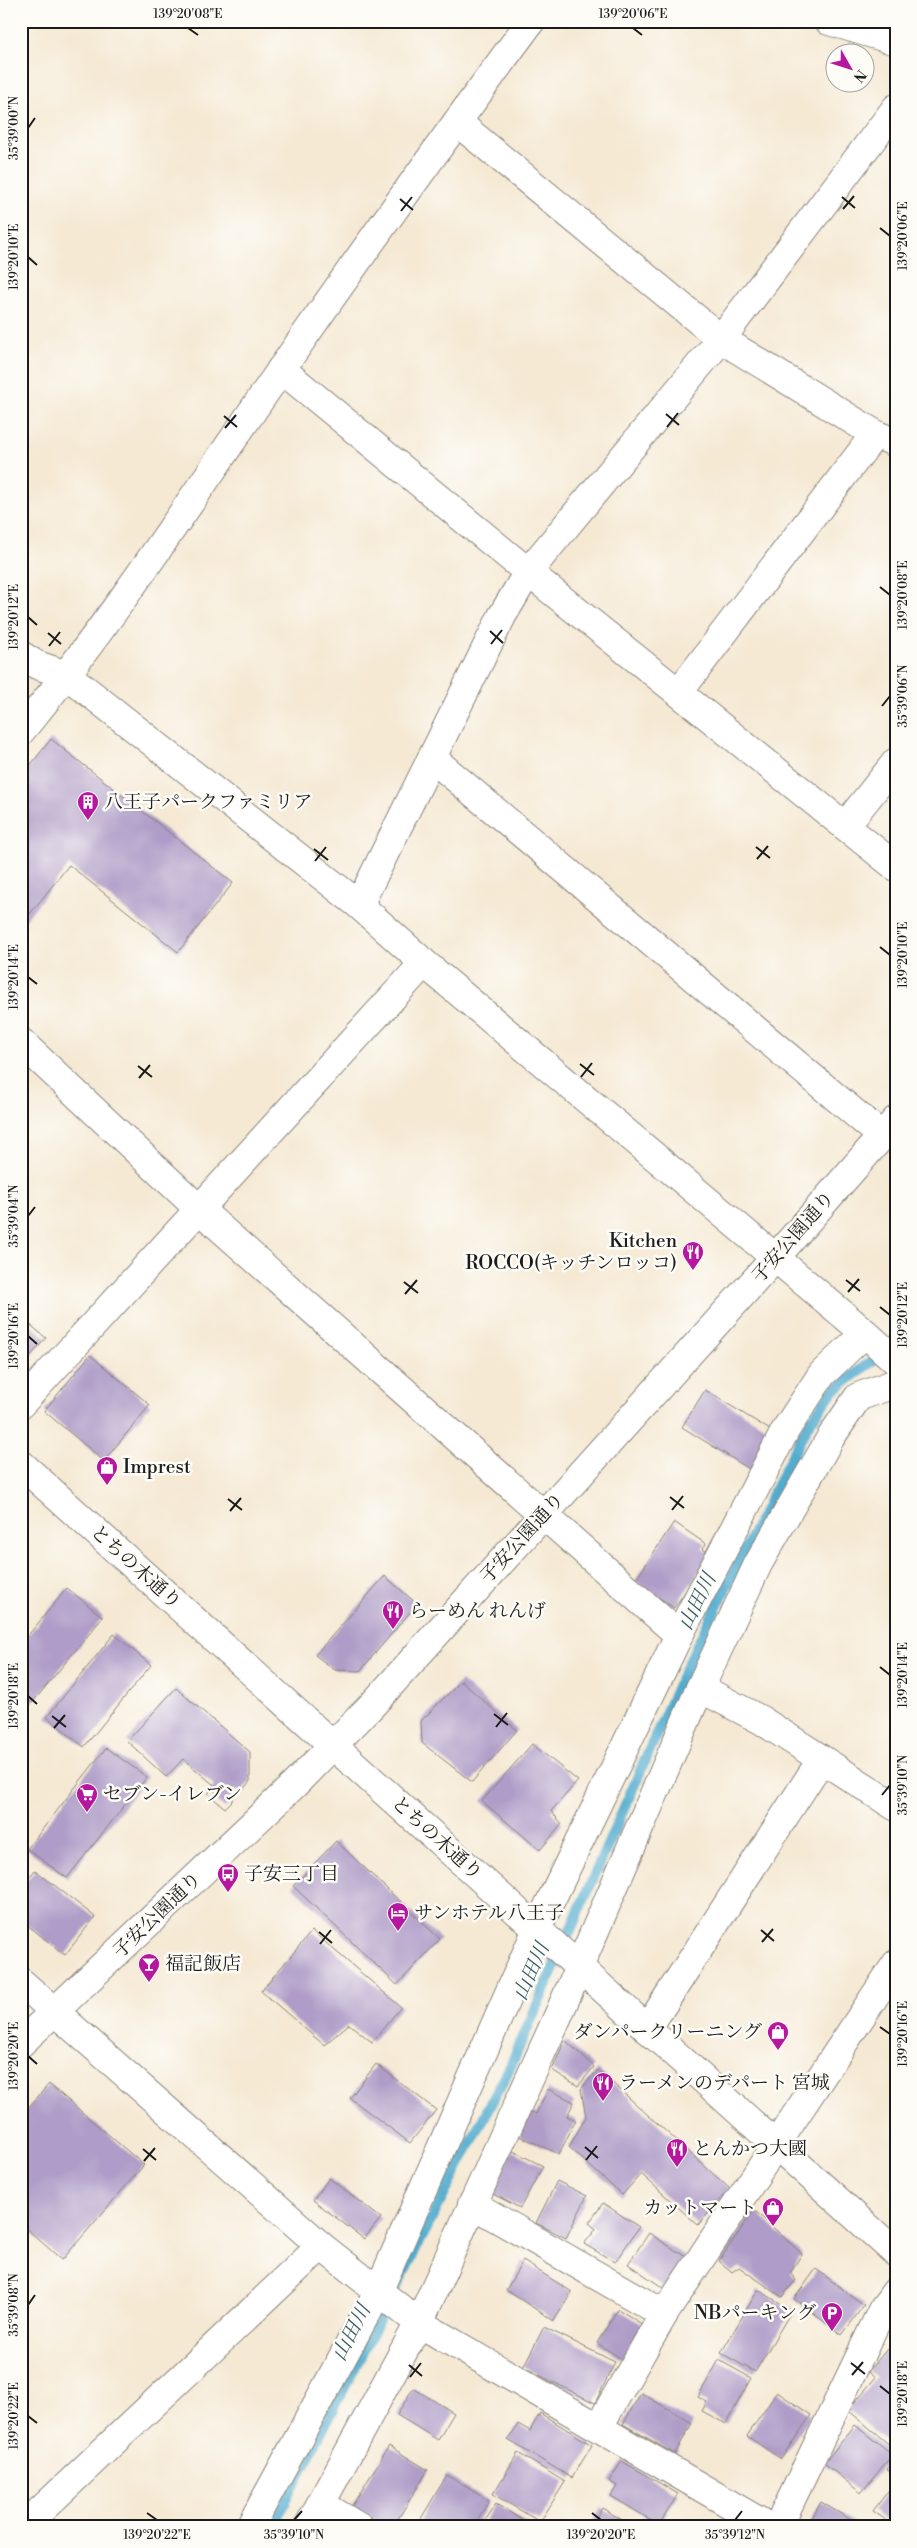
<svg xmlns="http://www.w3.org/2000/svg" width="917" height="2548" font-family="'Libre Bodoni','Noto Serif JP',serif">
  <rect width="100%" height="100%" fill="#fdfcf7"/>
  <filter id="ink" filterUnits="userSpaceOnUse"><feTurbulence type="fractalNoise" baseFrequency=".02" numOctaves="2"/><feDisplacementMap in="SourceGraphic" scale="10" xChannelSelector="R" yChannelSelector="G"/><feConvolveMatrix kernelMatrix="1 2 1 2 8 2 1 2 1" color-interpolation-filters="sRGB"/></filter>
  <filter id="wash" filterUnits="userSpaceOnUse"><feTurbulence type="fractalNoise" baseFrequency=".0096" numOctaves="4" result="noise"/><feDisplacementMap in="SourceGraphic" scale="20" xChannelSelector="R" yChannelSelector="G"/><feGaussianBlur stdDeviation="1.12" result="paint"/><feColorMatrix in="noise" values="0 0 0 0 0 0 0 0 0 0 0 0 0 0 0 0 0 1.4 0 .05"/><feComposite in="paint" operator="in"/></filter>
  <g filter="url(#wash)">
    <rect width="100%" height="100%" fill="#f5e9d4"/>
    <g fill="none" stroke-linecap="round" stroke-linejoin="round">
      <path stroke="#51accf" stroke-width="11" d="M272,2527L511,2065L683,1674L807,1426L832,1392L885,1351"/>
    </g>
    <g id="blocks">
      <g fill="#af9cc8">
        <path d="M51,739L233,883L178,952L69,865L21,925V777Z"/>
        <path d="M21,1317L46,1338L21,1367Z"/>
        <path d="M90,1355L150,1405L104,1461L44,1411Z"/>
        <path d="M705,1390L775,1433L751,1470L682,1427Z"/>
        <path d="M674,1522L706,1544L702,1549L711,1554L674,1608L635,1581Z"/>
        <path d="M385,1576L417,1604L360,1671L335,1670L315,1655Z"/>
        <path d="M67,1588L103,1617L32,1703L21,1694V1644Z"/>
        <path d="M114,1634L151,1665L84,1747L47,1717Z"/>
        <path d="M461,1681L517,1730L472,1782L422,1743L421,1721Z"/>
        <path d="M176,1688L250,1752V1781L242,1791L233,1790L232,1801L225,1808L208,1794L214,1785L183,1759L166,1777L127,1741Z"/>
        <path d="M532,1744L578,1781L551,1811L562,1824L540,1850L482,1801Z"/>
        <path d="M106,1748L147,1777L67,1878L27,1849Z"/>
        <path d="M336,1841L440,1939L397,1985L293,1886Z"/>
        <path d="M35,1870L95,1917L65,1955L21,1920V1888Z"/>
        <path d="M312,1931L401,2007L372,2042L349,2024L324,2045L261,1991Z"/>
        <path d="M565,2040L594,2067L578,2086L552,2070Z"/>
        <path d="M376,2064L436,2110L410,2143L350,2098Z"/>
        <path d="M598,2070L730,2189L698,2225L641,2174L622,2195L569,2147L586,2117L581,2089Z"/>
        <path d="M49,2084L144,2165L62,2260L21,2224V2116Z"/>
        <path d="M548,2089L574,2102L567,2116L576,2120L559,2154L519,2136L531,2111L536,2114Z"/>
        <path d="M513,2151L543,2166L520,2208L491,2193Z"/>
        <path d="M329,2178L381,2218L364,2239L313,2200Z"/>
        <path d="M557,2181L587,2196L566,2238L536,2223Z"/>
        <path d="M603,2203L639,2227L615,2262L584,2244L596,2229L589,2223Z"/>
        <path d="M754,2210L802,2254L790,2273L796,2280L782,2297L739,2267L732,2272L719,2261Z"/>
        <path d="M649,2233L686,2257L665,2289L628,2264Z"/>
        <path d="M523,2261L572,2292L554,2321L506,2290Z"/>
        <path d="M816,2269L864,2305L842,2335L794,2299Z"/>
        <path d="M758,2290L792,2310L755,2372L721,2353Z"/>
        <path d="M618,2309L643,2325L622,2359L597,2343Z"/>
        <path d="M544,2327L615,2362L595,2403L523,2367Z"/>
        <path d="M892,2343L896,2346V2443L892,2447L848,2410L876,2377L869,2371Z"/>
        <path d="M719,2360L751,2378L726,2424L702,2411L707,2402L698,2397Z"/>
        <path d="M413,2388L454,2413L438,2440L397,2415Z"/>
        <path d="M777,2392L811,2415L781,2459L747,2436Z"/>
        <path d="M641,2393L692,2423L675,2454L623,2424Z"/>
        <path d="M540,2413L592,2445L572,2478L508,2440L518,2424L530,2431Z"/>
        <path d="M855,2425L892,2455L861,2493L824,2463Z"/>
        <path d="M389,2446L428,2470L393,2527H386L352,2506Z"/>
        <path d="M518,2453L565,2482L540,2522L493,2494Z"/>
        <path d="M896,2458V2475L887,2469Z"/>
        <path d="M622,2461L678,2494L659,2525L611,2496L617,2486L609,2481Z"/>
        <path d="M447,2475L489,2501L473,2527H416Z"/>
        <path d="M894,2483L896,2484V2527L873,2511Z"/>
        <path d="M821,2502L863,2527H807Z"/>
        <path d="M496,2504L534,2527H481Z"/>
        <path d="M602,2508L634,2527H590Z"/>
      </g>
    </g>
  </g>
  <g filter="url(#ink)">
    <use href="#blocks" fill-opacity="0" stroke="#888278" stroke-width="1"/>
    <g fill="none" stroke-linecap="round" stroke-linejoin="round">
      <g stroke="#888278" stroke-width="30">
        <g id="minor">
          <path d="M829,21L896,41"/>
          <path d="M457,122L721,339L875,434L896,443"/>
          <path d="M281,369L528,572L896,867"/>
          <path d="M21,655L37,665L67,675L359,905L424,963L865,1333L896,1361"/>
          <path d="M679,692L875,434"/>
          <path d="M21,731C116,617 196,492 280,371C362,253 446,136 531,21"/>
          <path d="M432,758L882,1136"/>
          <path d="M845,826L896,762"/>
          <path d="M359,905L502,616L528,572L721,339L896,108"/>
          <path d="M21,1042L200,1210L679,1635"/>
          <path d="M21,1404L424,963"/>
          <path d="M21,1464L896,2253"/>
          <path d="M700,1688L761,1720L896,1807"/>
          <path d="M21,1982L321,2246L419,2323L769,2527"/>
          <path d="M647,2029L821,1760"/>
          <path d="M21,2043L295,1784L374,1703L775,1258L896,1120"/>
          <path d="M472,2204L664,2314"/>
          <path d="M598,2428L664,2314L896,1964"/>
          <path d="M321,2504L359,2527"/>
          <path d="M23,2527L321,2246"/>
          <path d="M250,2527L378,2292L537,1929L679,1635L786,1429L822,1374L865,1333"/>
          <path d="M308,2527L419,2323L558,2016L700,1688L758,1564L831,1437L858,1397L896,1383"/>
          <path d="M778,2527L882,2310L896,2291"/>
        </g>
      </g>
      <use href="#minor" stroke="#fff" stroke-width="28"/>
    </g>
  </g>
  <path fill="none" stroke="#1c1c1c" stroke-width="2" d="M188,28L198,35M633,28L642,35M28,128L35,118M842,197L855,208M400,199L413,210M843,209L854,196M401,211L412,197M880,228L890,236M28,257L37,265M666,414L679,425M224,416L237,427M667,427L678,413M225,428L236,415M880,587L890,595M28,617L37,625M490,631L503,643M48,633L61,644M491,644L502,630M49,646L60,632M882,706L890,696M756,847L770,858M314,849L328,860M757,859L768,846M315,861L326,847M880,947L890,955M28,977L37,984M580,1064L594,1075M138,1066L152,1077M581,1077L592,1063M139,1078L150,1065M28,1216L35,1207M846,1280L860,1291M404,1282L418,1293M848,1292L859,1279M405,1294L417,1280M880,1307L890,1315M28,1336L37,1344M670,1497L684,1508M228,1499L242,1510M672,1510L683,1496M230,1511L241,1498M880,1667L890,1675M28,1696L37,1704M494,1714L508,1725M52,1716L66,1727M496,1727L507,1713M54,1728L65,1715M882,1795L890,1785M761,1930L774,1941M319,1932L332,1943M762,1942L773,1929M320,1944L331,1930M880,2027L890,2034M28,2056L37,2064M585,2147L598,2158M143,2149L156,2160M586,2160L597,2146M144,2161L155,2148M28,2305L35,2295M851,2363L865,2374M409,2365L422,2376M852,2375L863,2362M410,2377L421,2363M880,2386L890,2394M28,2416L37,2423M147,2513L157,2520M592,2513L601,2520M294,2520L302,2511M735,2520L742,2511"/>
  <defs>
    <g id="building-pin" transform="scale(1.125)"><path d="M0 17L-7.5 6A9.5 9.5 0 1 1 7.5 6Z" fill="#b5179e" stroke="#fdfcf7"/><path d="M-4-6H4V6H1V3H-1V6H-4ZM-2.5-4.3h1.7v1.8h-1.7ZM.8-4.3h1.7v1.8H.8ZM-2.5-1h1.7V.8h-1.7ZM.8-1h1.7V.8H.8Z" fill="#fff"/></g>
    <g id="restaurant-pin" transform="scale(1.125)"><path d="M0 17L-7.5 6A9.5 9.5 0 1 1 7.5 6Z" fill="#b5179e" stroke="#fdfcf7"/><path d="M-5-6h1v4h1v-4h1v4h1v-4h1v5L-1.5 .5V6h-2V.5L-5-1ZM5-6V6H3V1.5H1.5Q1.5-4 5-6Z" fill="#fff"/></g>
    <g id="shop-pin" transform="scale(1.125)"><path d="M0 17L-7.5 6A9.5 9.5 0 1 1 7.5 6Z" fill="#b5179e" stroke="#fdfcf7"/><path d="M-5-2.5h2.3a2.7 3.5 0 0 1 5.4 0H5L5.5 6h-11ZM-1.5-2.5h3a1.5 2.3 0 0 0-3 0Z" fill="#fff"/></g>
    <g id="supermarket-pin" transform="scale(1.125)"><path d="M0 17L-7.5 6A9.5 9.5 0 1 1 7.5 6Z" fill="#b5179e" stroke="#fdfcf7"/><path d="M-6-5.5h2.5l.6 2H6L4.5 2H-2.5L-4.4-4H-6ZM-1.5 3.2a1.3 1.3 0 1 0 .1 0ZM3 3.2a1.3 1.3 0 1 0 .1 0Z" fill="#fff"/></g>
    <g id="bus-pin" transform="scale(1.125)"><path d="M0 17L-7.5 6A9.5 9.5 0 1 1 7.5 6Z" fill="#b5179e" stroke="#fdfcf7"/><path d="M-5-6H5V4H4V6H2V4H-2V6H-4V4H-5ZM-3.5-4V0h7V-4ZM-3.5 1.2v1.5H-2V1.2ZM2 1.2v1.5H3.5V1.2Z" fill="#fff"/></g>
    <g id="hotel-pin" transform="scale(1.125)"><path d="M0 17L-7.5 6A9.5 9.5 0 1 1 7.5 6Z" fill="#b5179e" stroke="#fdfcf7"/><path d="M-6-4.5h1.5V1H6V5H4.5V3h-9V5H-6ZM-4 0a1.8 1.8 0 1 1 3.6 0ZM.5 0V-2.5h3Q6-2.5 6 0Z" fill="#fff"/></g>
    <g id="bar-pin" transform="scale(1.125)"><path d="M0 17L-7.5 6A9.5 9.5 0 1 1 7.5 6Z" fill="#b5179e" stroke="#fdfcf7"/><path d="M-6-5H6L.8 .8V4.5H3.5V6h-7V4.5H-.8V.8Z" fill="#fff"/></g>
    <g id="parking-pin" transform="scale(1.125)"><path d="M0 17L-7.5 6A9.5 9.5 0 1 1 7.5 6Z" fill="#b5179e" stroke="#fdfcf7"/><path d="M-3.5-5.5H1a3.5 3.5 0 0 1 0 7H-1V5.5H-3.5ZM-1-3.4V-.6H.8a1.4 1.4 0 0 0 0-2.8Z" fill="#fff"/></g>
  </defs>
  <g fill-rule="evenodd">
    <use href="#building-pin" x="88" y="802"/>
    <use href="#restaurant-pin" x="693" y="1252"/>
    <use href="#shop-pin" x="107" y="1467"/>
    <use href="#restaurant-pin" x="393" y="1611"/>
    <use href="#supermarket-pin" x="87" y="1794"/>
    <use href="#bus-pin" x="228" y="1874"/>
    <use href="#hotel-pin" x="398" y="1913"/>
    <use href="#bar-pin" x="149" y="1964"/>
    <use href="#shop-pin" x="778" y="2032"/>
    <use href="#restaurant-pin" x="603" y="2083"/>
    <use href="#restaurant-pin" x="677" y="2149"/>
    <use href="#shop-pin" x="773" y="2208"/>
    <use href="#parking-pin" x="832" y="2313"/>
  </g>
  <g text-anchor="middle" dominant-baseline="central" stroke-width="5" stroke-linejoin="round" paint-order="stroke">
    <g font-size="19" fill="#1c1c1c" stroke="#fdfcf7" text-anchor="start">
      <text x="104" y="802">八王子パークファミリア</text>
      <text x="677" y="1241" text-anchor="end">Kitchen<tspan x="677" dy="22">ROCCO(キッチンロッコ)</tspan></text>
      <text x="123" y="1467">Imprest</text>
      <text x="409" y="1611">らーめん れんげ</text>
      <text x="103" y="1794">セブン-イレブン</text>
      <text x="244" y="1874">子安三丁目</text>
      <text x="414" y="1913">サンホテル八王子</text>
      <text x="165" y="1964">福記飯店</text>
      <text x="762" y="2032" text-anchor="end">ダンパークリーニング</text>
      <text x="619" y="2083">ラーメンのデパート 宮城</text>
      <text x="693" y="2149">とんかつ大國</text>
      <text x="757" y="2208" text-anchor="end">カットマート</text>
      <text x="816" y="2313" text-anchor="end">NBパーキング</text>
    </g>
    <g font-size="19" fill="#1c1c1c" stroke="#fdfcf7">
      <text transform="translate(793 1237) rotate(-49)">子安公園通り</text>
      <text transform="translate(522 1538) rotate(-48)">子安公園通り</text>
      <text transform="translate(136 1567) rotate(42)">とちの木通り</text>
      <text transform="translate(437 1838) rotate(42)">とちの木通り</text>
      <text transform="translate(157 1915) rotate(-44)">子安公園通り</text>
    </g>
    <g font-size="20" font-style="italic" fill="#345d6d" stroke="#fdfcf7">
      <text transform="translate(698 1602) rotate(-64)">山田川</text>
      <text transform="translate(532 1972) rotate(-66)">山田川</text>
      <text transform="translate(352 2333) rotate(-63)">山田川</text>
    </g>
  </g>
  <rect width="917" height="2548" fill="none" stroke="#fdfcf7" stroke-width="55"/>
  <g transform="translate(850 68) rotate(129)"><circle r="24" fill="#fdfcf7" stroke="#a3a29f"/>
  <path d="M0-4L9 19L0 12L-9 19Z" fill="#b5179e"/>
  <text y="-8" font-size="14" font-weight="bold" text-anchor="middle" fill="#1c1c1c">N</text>
  </g>
  <rect x="28" y="28" width="862" height="2492" fill="none" stroke="#1c1c1c" stroke-width="2"/>
  <g font-size="12" text-anchor="middle" fill="#1c1c1c">
    <text x="188" y="18">139°20'08"E</text>
    <text x="633" y="18">139°20'06"E</text>
    <text transform="translate(14 128) rotate(-90)" y="4">35°39'00"N</text>
    <text transform="translate(903 236) rotate(-90)" y="4">139°20'06"E</text>
    <text transform="translate(14 257) rotate(-90)" y="4">139°20'10"E</text>
    <text transform="translate(903 595) rotate(-90)" y="4">139°20'08"E</text>
    <text transform="translate(14 617) rotate(-90)" y="4">139°20'12"E</text>
    <text transform="translate(903 696) rotate(-90)" y="4">35°39'06"N</text>
    <text transform="translate(903 955) rotate(-90)" y="4">139°20'10"E</text>
    <text transform="translate(14 977) rotate(-90)" y="4">139°20'14"E</text>
    <text transform="translate(14 1216) rotate(-90)" y="4">35°39'04"N</text>
    <text transform="translate(903 1315) rotate(-90)" y="4">139°20'12"E</text>
    <text transform="translate(14 1336) rotate(-90)" y="4">139°20'16"E</text>
    <text transform="translate(903 1675) rotate(-90)" y="4">139°20'14"E</text>
    <text transform="translate(14 1696) rotate(-90)" y="4">139°20'18"E</text>
    <text transform="translate(903 1785) rotate(-90)" y="4">35°39'10"N</text>
    <text transform="translate(903 2034) rotate(-90)" y="4">139°20'16"E</text>
    <text transform="translate(14 2056) rotate(-90)" y="4">139°20'20"E</text>
    <text transform="translate(14 2305) rotate(-90)" y="4">35°39'08"N</text>
    <text transform="translate(903 2394) rotate(-90)" y="4">139°20'18"E</text>
    <text transform="translate(14 2416) rotate(-90)" y="4">139°20'22"E</text>
    <text x="157" y="2539">139°20'22"E</text>
    <text x="294" y="2539">35°39'10"N</text>
    <text x="601" y="2539">139°20'20"E</text>
    <text x="735" y="2539">35°39'12"N</text>
  </g>
</svg>
